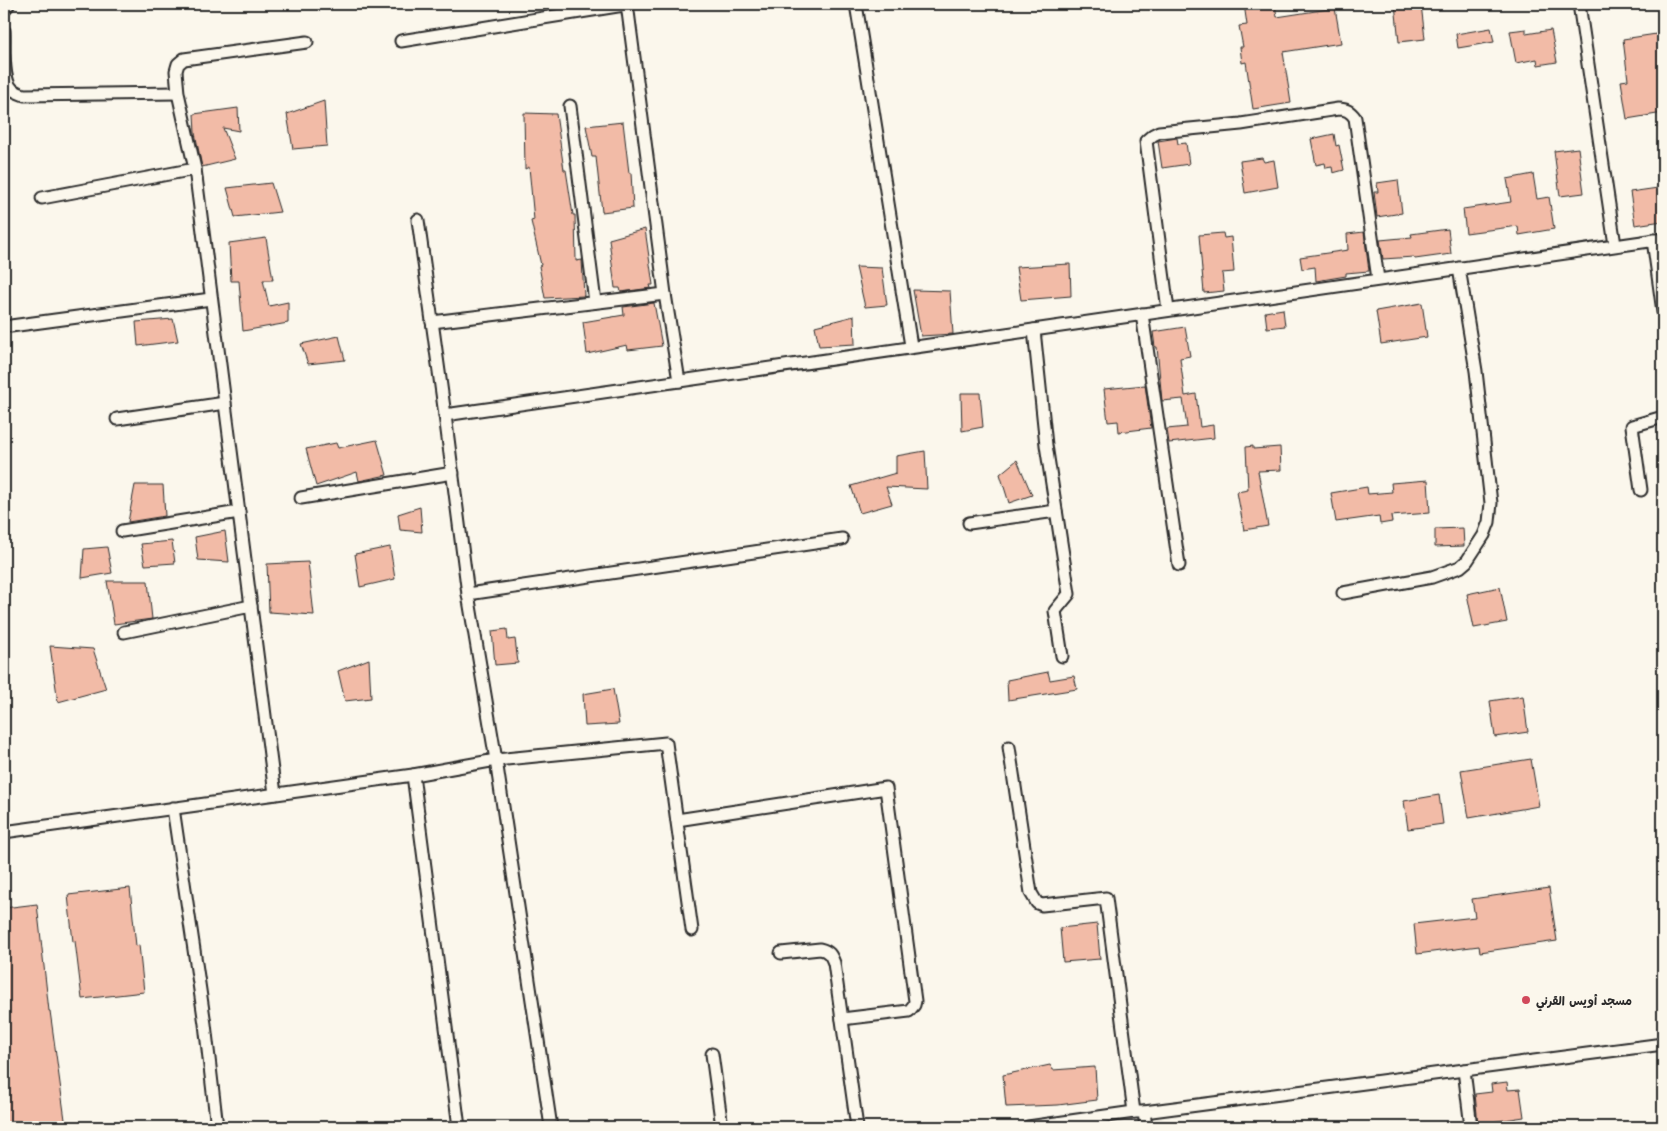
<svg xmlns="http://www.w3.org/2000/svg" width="1667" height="1131" font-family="Mali,'Playpen Sans Arabic',sans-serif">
  <rect width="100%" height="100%" fill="#fbf7ec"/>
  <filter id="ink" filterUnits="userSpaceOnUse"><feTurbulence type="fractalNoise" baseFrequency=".02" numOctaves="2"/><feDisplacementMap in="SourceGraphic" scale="10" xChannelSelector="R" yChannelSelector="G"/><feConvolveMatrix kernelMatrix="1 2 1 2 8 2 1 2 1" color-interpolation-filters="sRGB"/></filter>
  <g filter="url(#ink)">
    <g fill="#f2bba7" stroke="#2b2b2b">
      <path d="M1244,4H1275L1277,17L1335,8L1341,43L1283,52L1291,103L1253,109L1246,62L1242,63L1240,47H1243L1239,26L1247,25Z"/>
      <path d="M1395,4H1421L1425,39L1399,42Z"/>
      <path d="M1491,28L1494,42L1458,48L1456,34Z"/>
      <path d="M1526,29V34L1551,30L1557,62L1538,65L1537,59L1516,63L1510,31Z"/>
      <path d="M1663,33V113L1627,119L1621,81L1628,80L1623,39Z"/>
      <path d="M324,101L327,146L293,149L287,114Z"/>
      <path d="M238,108L239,131L223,128L235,159L202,167L195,133L194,114Z"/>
      <path d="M524,113L556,114L564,170H566L573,215H575L576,261L582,260L584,296L545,298L539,266L541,265L531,221L534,220L529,167L525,169Z"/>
      <path d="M623,122L629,173H631L633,208L602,212L596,157H592L586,126Z"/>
      <path d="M1334,134L1336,146L1339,145L1344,170L1333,173L1332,167L1326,168L1325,163L1316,165L1311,139Z"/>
      <path d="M1177,138L1178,144L1186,143L1189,164L1162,168L1158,141Z"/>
      <path d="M1578,148L1584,193L1560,196L1554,151Z"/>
      <path d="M1262,158L1264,162L1274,160L1278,187L1245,193L1240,161Z"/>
      <path d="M1533,174L1537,199L1549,197L1554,229L1519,235L1518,226L1466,233L1463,209L1511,202L1507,179Z"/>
      <path d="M1398,180L1402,213L1377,217L1374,192H1378L1377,183Z"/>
      <path d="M271,183L280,212L235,217L227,188Z"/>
      <path d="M1658,188L1663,221L1635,225L1630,192Z"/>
      <path d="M645,229L653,285H650L651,288L621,292L620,288H615L609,239Z"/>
      <path d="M1448,229L1451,254L1415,259L1414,257L1383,259L1380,240L1412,237L1411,234Z"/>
      <path d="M1364,232L1369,271L1346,273V276L1316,281L1315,267L1302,269L1300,257L1348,250L1347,234Z"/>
      <path d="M1223,233L1224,238L1231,237L1234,272L1222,273L1224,291L1204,293L1199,235Z"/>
      <path d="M266,238L273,280H263L269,306L288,302V323L243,331L239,281H231L229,243Z"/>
      <path d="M1070,264L1071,296L1021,300L1016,267Z"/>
      <path d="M856,267L882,268L887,305L865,307Z"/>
      <path d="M913,290L950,291L953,334L921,336Z"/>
      <path d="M654,303L662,346L628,350L627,345L587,354L583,322L624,315L623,307Z"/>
      <path d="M1422,303L1427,337L1381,344L1376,311Z"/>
      <path d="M1283,309L1285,326L1267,328L1265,312Z"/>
      <path d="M854,316L855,344L819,346L815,326Z"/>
      <path d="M173,319L178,341L138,346L136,322Z"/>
      <path d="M1185,327L1190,356L1180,358L1185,396L1196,394L1200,427L1213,425L1214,438L1169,443L1167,429L1187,427L1183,399L1162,401L1157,347H1155L1153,332Z"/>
      <path d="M339,336L345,360L308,364L301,344Z"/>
      <path d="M1145,385L1151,428L1119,432L1118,421L1108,422L1104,389Z"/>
      <path d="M961,393H980L983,427L962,431Z"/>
      <path d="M377,440L387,475L359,481L357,472L316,486L306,449L336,443L338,448Z"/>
      <path d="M1253,446V449L1280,447L1281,470L1258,471L1268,526L1244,530L1237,492L1248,490L1246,447Z"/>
      <path d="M925,451L927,489L886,487L892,504L860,513L851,486L896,473V456Z"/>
      <path d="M1017,460L1032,495L1009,503L1000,474Z"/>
      <path d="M1428,480L1430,513L1391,516L1392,522L1380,524L1379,516L1336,522L1331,493L1367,487L1368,494L1392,492L1391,483Z"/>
      <path d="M135,485H163L165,516L128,522Z"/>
      <path d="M420,507L422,532L400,530L398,514Z"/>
      <path d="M1463,528L1464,546L1435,547V529Z"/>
      <path d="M225,531L229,562L198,560L195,537Z"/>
      <path d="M172,541L175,563L145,565L141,544Z"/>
      <path d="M107,547L112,573L82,578L84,549Z"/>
      <path d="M390,547L395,579L360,587L355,554Z"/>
      <path d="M308,562L314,615L269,612L267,564Z"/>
      <path d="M107,581H148L152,619L114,624Z"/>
      <path d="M1500,587L1507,622L1474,628L1467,594Z"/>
      <path d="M507,629L508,640L515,639L518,663L495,665L492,631Z"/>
      <path d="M50,646L93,649L106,689L58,702Z"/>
      <path d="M369,659L371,698L345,701L338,671Z"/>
      <path d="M1048,672L1050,680L1074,676L1077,689L1008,700L1007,680Z"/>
      <path d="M613,689L619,724L585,726L583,694Z"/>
      <path d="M1523,696L1528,732L1495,737L1490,701Z"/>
      <path d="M1531,759L1539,806L1469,818L1461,770Z"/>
      <path d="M1439,795L1443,824L1408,829L1404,801Z"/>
      <path d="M130,888L136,946L139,945L144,992L82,999L75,941L73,942L68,895Z"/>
      <path d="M1549,888L1557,941L1480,952L1479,946L1417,954L1414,924L1475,917L1472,899Z"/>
      <path d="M37,904L49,1011H50L66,1127H4V908Z"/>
      <path d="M1097,924L1100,959L1063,962L1060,928Z"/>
      <path d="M1050,1065L1053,1070L1095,1067L1097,1100L1058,1105L1006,1107L1003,1075Z"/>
      <path d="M1507,1082L1508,1090L1520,1089L1524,1117L1478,1124L1475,1094L1492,1092L1491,1084Z"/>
    </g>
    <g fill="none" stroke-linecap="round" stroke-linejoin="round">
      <g stroke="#2b2b2b" stroke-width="15">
        <g id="street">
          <path d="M627,4L665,294L679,381"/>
          <path d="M856,4L911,346"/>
          <path d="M1579,4L1615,245"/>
          <path d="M4,10L9,4"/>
          <path d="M4,31C5,46 1,80 13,90C16,92 21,94 24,95L178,93"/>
          <path d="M401,41L630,4"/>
          <path d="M570,106L595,302"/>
          <path d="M42,198L195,169"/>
          <path d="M418,220L445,415L468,594L496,760L551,1127"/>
          <path d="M1653,240L1663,312"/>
          <path d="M1168,310L1146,141L1153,135L1159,132L1241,124L1338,109C1346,109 1350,111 1355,118L1378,279"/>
          <path d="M1142,314L1179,565"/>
          <path d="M432,322L665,294"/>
          <path d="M11,326L211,299"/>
          <path d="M1034,330L1046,445L1069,594L1055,611L1062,656"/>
          <path d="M445,415L1663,239"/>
          <path d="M117,419L225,403"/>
          <path d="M1641,490L1632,426L1663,417"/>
          <path d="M301,498L453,473"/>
          <path d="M969,523L1056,511"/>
          <path d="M122,531L239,512"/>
          <path d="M1343,593L1432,577L1460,567L1467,561L1484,535L1489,522L1491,503L1476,371L1459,268"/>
          <path d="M468,594L842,539"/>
          <path d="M124,632L251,606"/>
          <path d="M1009,747L1031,893L1037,903L1042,905L1106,898L1134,1112"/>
          <path d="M413,775L459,1127"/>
          <path d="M275,794L195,169L178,93L176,71L178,64L184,59L307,42"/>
          <path d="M173,808L205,1024L217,1127"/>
          <path d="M677,820L886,788L915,1001L914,1005L909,1011L842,1019"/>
          <path d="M4,832L413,775L496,760L666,743L692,930"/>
          <path d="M781,953L820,949C829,951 831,955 834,963L857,1127"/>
          <path d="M712,1054L722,1127"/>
          <path d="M1464,1070L1471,1127"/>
          <path d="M1144,1112L1146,1127"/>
          <path d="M1028,1127L1134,1112H1144L1663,1044"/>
        </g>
      </g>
      <use href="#street" stroke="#fbf7ec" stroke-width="11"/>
    </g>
  </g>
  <circle fill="#d1495b" stroke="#fbf7ec" stroke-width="2" cx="1526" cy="1000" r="5"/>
  <g text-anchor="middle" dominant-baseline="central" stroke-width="4" stroke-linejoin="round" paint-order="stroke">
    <g font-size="12" font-weight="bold" fill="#2b2b2b" stroke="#fbf7ec" text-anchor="start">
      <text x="1536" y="1000">مسجد أويس القرني</text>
    </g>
  </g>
  <rect width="1667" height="1131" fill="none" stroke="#fbf7ec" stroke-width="20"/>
  <rect x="10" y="10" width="1647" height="1111" fill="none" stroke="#2b2b2b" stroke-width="2" filter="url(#ink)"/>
</svg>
